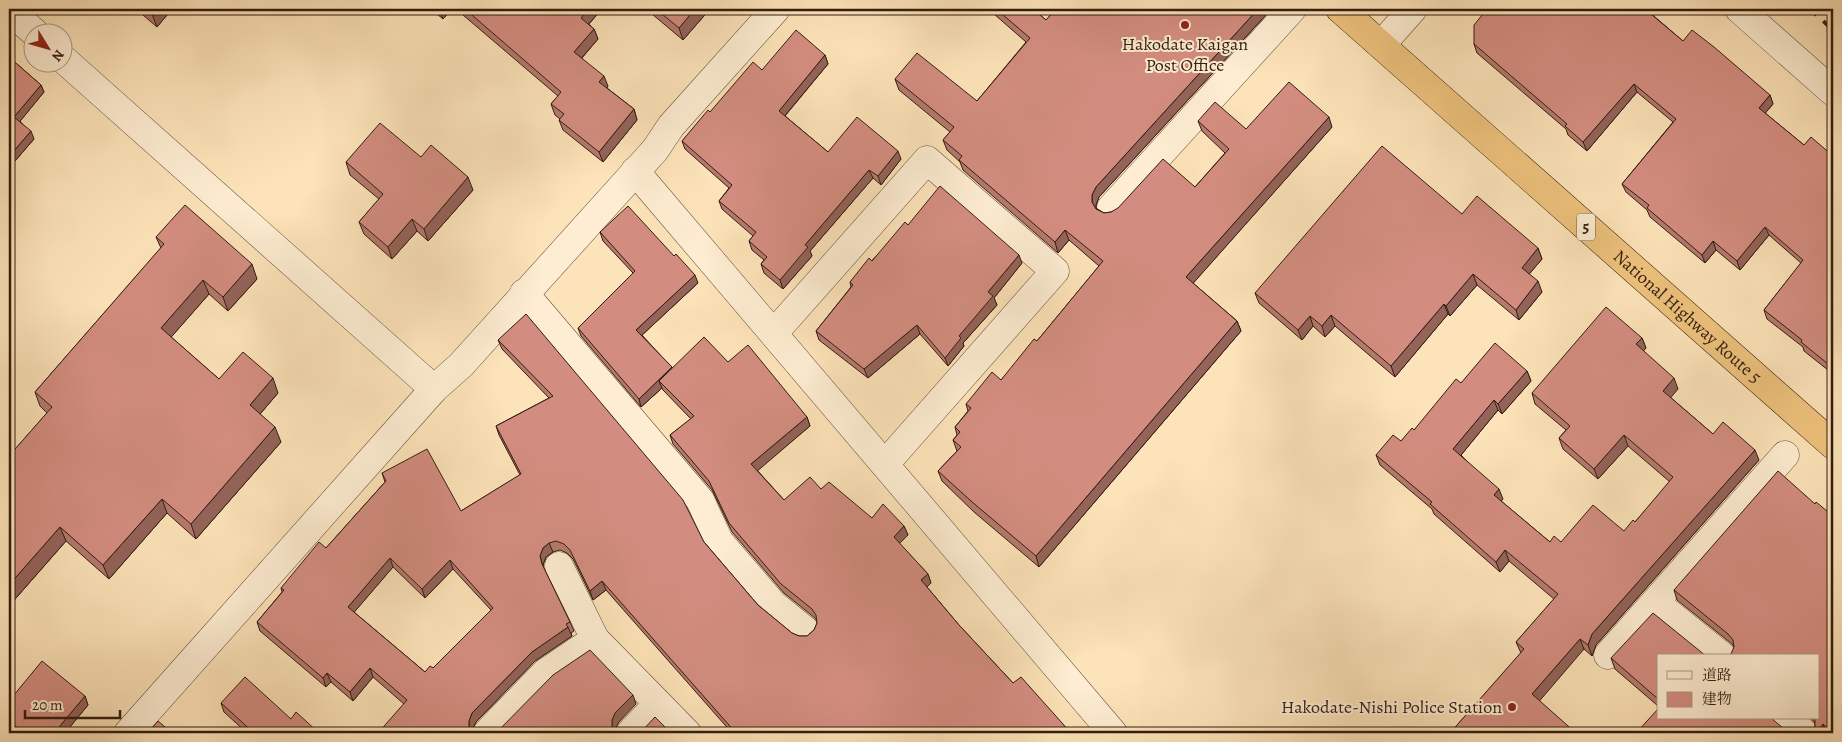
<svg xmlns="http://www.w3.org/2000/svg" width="1842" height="742" font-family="Alegreya,'Noto Serif JP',serif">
  <rect width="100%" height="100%" fill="#fde3b9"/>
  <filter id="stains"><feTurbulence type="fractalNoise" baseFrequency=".004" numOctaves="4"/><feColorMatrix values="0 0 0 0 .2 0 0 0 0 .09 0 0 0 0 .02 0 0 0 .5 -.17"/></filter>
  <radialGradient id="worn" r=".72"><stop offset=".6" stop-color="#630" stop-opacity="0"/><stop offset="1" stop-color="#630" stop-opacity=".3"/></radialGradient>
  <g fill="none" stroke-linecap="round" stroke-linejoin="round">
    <g stroke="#654e3b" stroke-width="29">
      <g id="minor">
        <path d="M1739,9L1833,92"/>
        <path d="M9,10L34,32"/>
        <path d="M1381,45L1413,9"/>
        <path d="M62,58L434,389"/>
        <path d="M635,171L1113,733"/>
        <path d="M1111,208L1292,9"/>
        <path d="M524,293L700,500L719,541L773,604L805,630"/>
        <path d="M774,333L927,160L1055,271L885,464"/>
        <path d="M559,566L595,639L687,733"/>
        <path d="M1656,603L1722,656"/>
        <path d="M1608,655L1785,455"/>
        <path d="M1786,718L1804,733"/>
        <path d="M128,733L434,389L461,365L655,150L671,126L776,9"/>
        <path d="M487,733L546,672L595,639"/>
        <path d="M630,733L657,705"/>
      </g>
    </g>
    <g stroke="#321d11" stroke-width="29">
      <g id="highway">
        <path id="s1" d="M1340,9L1833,445"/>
      </g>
    </g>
    <use href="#minor" stroke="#feedd2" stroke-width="28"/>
    <use href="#highway" stroke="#eec27c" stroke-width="28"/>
    <path stroke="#321d11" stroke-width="4" stroke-dasharray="9 9" stroke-linecap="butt" d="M1810,9L1833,30"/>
  </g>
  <g fill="#b5796e" stroke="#321d11" fill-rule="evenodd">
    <path d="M136,9H172L157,27Z"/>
    <path d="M431,9H452L443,19Z"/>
    <path d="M456,9H602L589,24L594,29L598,39L582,58L608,86L607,88L634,109L637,120L603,162L563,130L559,120L560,119L555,115L551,104L558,96Z"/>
    <path d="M646,9H710L683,40Z"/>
    <path d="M992,9H1033L1046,20L1056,9H1262L1265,16L1099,197L1096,205V208L1104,213L1111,212L1195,187L1225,153L1202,131L1198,121L1246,129L1332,127L1193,283L1237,321L1241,331L1039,567L974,512L942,481L938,471L957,451L953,440L957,435L955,427L968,411L966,404L1001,380L1037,341L1099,266L1069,240L1058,253L963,170L960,162L947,150L943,140L950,132L899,90L895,79L977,101L1026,42L994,14Z"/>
    <path d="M1487,9H1650L1648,11L1683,41L1770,95L1773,104L1765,113L1804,145L1833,156V374L1804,351L1803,347L1767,319L1764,310L1801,263L1769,235L1740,270L1716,250L1705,263L1650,217L1647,210L1626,192L1622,184L1673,122L1637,92L1587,151L1568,135L1566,129L1477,53L1474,44Z"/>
    <path d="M825,55L828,64L785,116L828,152L901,159L881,185L873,178L810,251L812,256L783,289L764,273L761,264L764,260L752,250L749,241L753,236L722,209L719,201L729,188L685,149L682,141L710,112L762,70Z"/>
    <path d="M9,57L41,85L44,92L20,121L34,139L15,161L9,156Z"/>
    <path d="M421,157L473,190L428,241L417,231L392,259L364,234L359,222L379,199L350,175L346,162Z"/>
    <path d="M908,225L1022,263L994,298L997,305L963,343L964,346L948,366L920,334L868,378L819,340L816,331L851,287L850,282Z"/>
    <path d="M600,232L698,283L642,335L672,368L728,362L807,417L810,426L757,470L784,500L821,489L872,518L904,526L908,535L899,543L928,574L931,583L927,587L959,625L1013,683L1071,733H732L606,590L593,600L573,559L567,553L560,550L553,552L546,557L543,565L544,569L570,622L574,631L571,633L572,636L535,661L476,722L472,730V733L404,704L373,677L353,701L331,682L326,687L260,631L257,622L282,592L281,588L326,548L385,482L382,473L461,511L520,475L499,435L496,426L549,398L502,349L498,340L704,542L758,605L792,633L799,636H807L814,630L817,623V621L815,618L784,593L732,532L712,490L673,444L670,435L691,419L663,390L662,388L641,407L581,336L578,328L633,273L603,241ZM393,567L425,598L453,569L491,610L433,668L425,672L354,612Z"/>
    <path d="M156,237L257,279L228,311L209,294L171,337L219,379L278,393L260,414L281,442L196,539L167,513L109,579L66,541L9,606V456L47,413L40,406L35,392L161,248Z"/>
    <path d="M1538,248L1542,259L1529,274L1542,292L1519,320L1477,285L1450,316L1448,314L1395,377L1335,326L1325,337L1313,326L1302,340L1259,303L1255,293Z"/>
    <path d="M1642,338L1646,348L1643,351L1678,389L1670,397L1713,434L1759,460L1596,645L1592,656L1584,649L1450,733L1521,653L1516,642L1554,599L1509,561L1500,572L1434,514L1432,509L1380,465L1376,455L1401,441L1414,430L1461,383L1527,371L1531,381L1502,414L1498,410L1461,455L1503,499L1501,501L1550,542H1561L1624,531L1635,522L1670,482L1628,446L1598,479L1563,449L1559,438L1566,430L1535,404L1532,393Z"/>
    <path d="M1815,504L1833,733H1811L1812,732L1815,726V723L1811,718H1818V656L1734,647L1732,644L1677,600L1674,590Z"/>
    <path d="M1658,656V706L1615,669L1611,658Z"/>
    <path d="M85,696L88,705L65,733H17L9,727V701Z"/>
    <path d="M221,703L291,719L319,733H247L224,712Z"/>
  </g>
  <g fill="#94635a" stroke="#321d11">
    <path d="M157,9H172L157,27L152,14Z"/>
    <path d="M439,9H452L443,19Z"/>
    <path d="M589,9H602L585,28L581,18Z"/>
    <path d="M695,9H710L683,40L679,28Z"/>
    <path d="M1258,9H1262L1265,16L1099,197L1096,205V212L1092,202V195L1096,187Z"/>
    <path d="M594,29L598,39L578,62L574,52Z"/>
    <path d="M825,55L828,64L782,119L779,111Z"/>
    <path d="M604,76L608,86L603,92L599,82Z"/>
    <path d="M1634,84L1637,92L1587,151L1583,142Z"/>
    <path d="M41,85L44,92L17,125L14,117Z"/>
    <path d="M1770,95L1773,104L1762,117L1759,108Z"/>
    <path d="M634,109L637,120L603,162L599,152Z"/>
    <path d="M1329,117L1332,127L1189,288L1186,277Z"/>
    <path d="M31,131L34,139L15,161L12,153Z"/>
    <path d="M898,151L901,159L881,185L878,176Z"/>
    <path d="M869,170L873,178L810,251L812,256L783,289L780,280L805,245Z"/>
    <path d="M468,177L473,190L428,241L424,229Z"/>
    <path d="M412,219L417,231L392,259L388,247Z"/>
    <path d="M1765,227L1769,235L1740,270L1737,261Z"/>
    <path d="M1065,230L1069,240L1058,253L1055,242Z"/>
    <path d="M1713,241L1716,250L1705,263L1702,255Z"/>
    <path d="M1538,248L1542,259L1526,278L1522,268Z"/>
    <path d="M1019,255L1022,263L994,298L997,305L963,343L964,346L948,366L945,358L988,292Z"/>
    <path d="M252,264L257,279L228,311L223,297Z"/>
    <path d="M1473,274L1477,285L1450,316L1446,306Z"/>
    <path d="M695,275L698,283L639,338L636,330Z"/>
    <path d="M203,280L209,294L166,343L161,328Z"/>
    <path d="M1538,281L1542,292L1519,320L1516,310Z"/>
    <path d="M1444,304L1448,314L1395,377L1391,366Z"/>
    <path d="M1331,315L1335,326L1325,337L1322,326Z"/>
    <path d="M1310,316L1313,326L1302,340L1298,330Z"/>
    <path d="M1237,321L1241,331L1039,567L1036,556Z"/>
    <path d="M917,325L920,334L868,378L864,369Z"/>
    <path d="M1642,338L1646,348L1640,355L1636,344Z"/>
    <path d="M672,367L659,381L662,388L641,407L639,399Z"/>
    <path d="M1527,371L1531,381L1502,414L1498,404Z"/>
    <path d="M273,378L278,393L255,420L250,405Z"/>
    <path d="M1674,378L1678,389L1667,402L1663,391Z"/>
    <path d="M1494,400L1498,410L1457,460L1453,449Z"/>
    <path d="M807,417L810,426L755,473L751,464Z"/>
    <path d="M275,427L281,442L196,539L191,524Z"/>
    <path d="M1624,435L1628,446L1598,479L1594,469Z"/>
    <path d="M1755,450L1759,460L1596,645L1592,656L1588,645L1592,634Z"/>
    <path d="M1499,489L1503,499L1498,505L1494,495Z"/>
    <path d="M162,499L167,513L109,579L103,565Z"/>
    <path d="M904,526L908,535L897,546L894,537Z"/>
    <path d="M60,527L66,541L9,606V585Z"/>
    <path d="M549,543L553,552L546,557L543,565L545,573L540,556L543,548Z"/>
    <path d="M1505,550L1509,561L1500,572L1496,562Z"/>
    <path d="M390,558L393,567L351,616L348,607Z"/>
    <path d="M450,560L453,569L425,598L422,589Z"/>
    <path d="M928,574L931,583L925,589L921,580Z"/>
    <path d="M602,581L606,590L593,600L590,591Z"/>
    <path d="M568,627L572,636L535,661L476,722L472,730V733L469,728V721L472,713L532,652Z"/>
    <path d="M1580,639L1584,649L1536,705L1532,694Z"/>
    <path d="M370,668L373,677L353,701L350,692Z"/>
    <path d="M327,673L331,682L326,687L323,678Z"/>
    <path d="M633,695L636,704L619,722L615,729V733L612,728V720L615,713Z"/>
    <path d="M85,696L88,705L65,733H54Z"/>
    <path d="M1823,724L1826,733H1816Z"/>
    <path d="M754,729L756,733H750Z"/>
  </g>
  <g fill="#d38d80" stroke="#321d11" fill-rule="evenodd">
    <path d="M146,9H157L152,14Z"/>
    <path d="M465,9H589L581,18L594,29L574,52L604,76L599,82L634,109L599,152L559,120L564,114L551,104L561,92Z"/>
    <path d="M656,9H695L679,28Z"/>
    <path d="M996,9H1033L1046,20L1056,9H1258L1096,187L1092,195V202L1096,209L1104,213L1111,212L1118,208L1163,159L1195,187L1229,149L1198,121L1215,102L1246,129L1289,82L1329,117L1186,277L1237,321L1036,556L971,501L938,471L961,447L953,440L960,432L955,427L971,408L966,404L992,372L1001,380L1034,339L1037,341L1103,261L1065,230L1055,242L959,160L962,156L943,140L954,127L895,79L917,53L977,101L1030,38Z"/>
    <path d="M1487,9H1645L1683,41L1692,30L1714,47L1770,95L1759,108L1804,145L1811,137L1833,156V368L1801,342L1802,340L1764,310L1803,260L1765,227L1737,261L1713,241L1702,255L1647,208L1649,205L1622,184L1676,119L1634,84L1583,142L1565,126L1567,124L1474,44V25Z"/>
    <path d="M796,30L825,55L779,111L828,152L857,117L898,151L878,176L869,170L805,245L808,247L780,280L761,264L767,257L749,241L756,232L719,201L732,185L682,141L708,110L710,112L753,62L762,70Z"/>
    <path d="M9,57L41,85L14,117L31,131L12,153L9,150Z"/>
    <path d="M380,123L421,157L431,145L468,177L424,229L412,219L388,247L359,222L383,194L346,162Z"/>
    <path d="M1382,146L1462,214L1477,196L1538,248L1522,268L1538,281L1516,310L1473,274L1446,306L1444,304L1391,366L1331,315L1322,326L1310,316L1298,330L1255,293Z"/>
    <path d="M940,186L1019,255L988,292L993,296L959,336L961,338L945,358L917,325L864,369L816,331L853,285L850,282L869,258L872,261L905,222L908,225Z"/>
    <path d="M185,205L252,264L223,297L203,280L161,328L219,379L243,352L273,378L250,405L275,427L191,524L162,499L103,565L60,527L9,585V456L52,407L35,392L164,244L156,237Z"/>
    <path d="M628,206L674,256L676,254L695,275L636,330L672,367L639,399L578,328L635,271L600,232Z"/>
    <path d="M1606,307L1642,338L1636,344L1674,378L1663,391L1713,434L1723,422L1755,450L1592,634L1588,645L1580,639L1532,694L1576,733H1450L1524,649L1516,642L1558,594L1505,550L1496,562L1430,504L1432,502L1376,455L1393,435L1401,441L1412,428L1414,430L1456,379L1461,383L1495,343L1527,371L1498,404L1494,400L1453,449L1499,489L1494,495L1550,542L1554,536L1561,542L1593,505L1624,531L1633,520L1635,522L1673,477L1624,435L1594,469L1559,438L1570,426L1532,393Z"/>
    <path d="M526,314L683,500L704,542L758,605L792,633L799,636H807L814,630L817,623L816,615L812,609L781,584L729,523L709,481L670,435L694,416L659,381L704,337L728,362L748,345L807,417L751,464L784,500L810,477L821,489L829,482L872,518L883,504L904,526L894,537L928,574L921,580L959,625L1013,683L1021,677L1071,733H759L754,729L750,733H736L602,581L590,591L570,550L564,544L556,541L549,543L543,548L540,556L542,564L570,622L566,624L568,627L532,652L472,713L469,721V728L472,733H378L407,700L370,668L350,692L327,673L323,678L257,622L284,590L281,588L319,542L326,548L386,481L382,473L427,449L461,511L521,474L496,426L553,396L498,340ZM390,558L422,589L450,560L493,608L433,668L430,666L425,672L348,607Z"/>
    <path d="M1778,471L1815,504L1816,502L1833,516V733L1823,724L1816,733H1811L1812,732L1815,726V718H1818V656H1730L1734,647L1733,640L1728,634L1674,590Z"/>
    <path d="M1653,613L1706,656H1658V699L1611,658Z"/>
    <path d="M590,650L633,695L615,713L612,720V728L615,733H496L553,675Z"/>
    <path d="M42,661L85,696L54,733H24L9,721V701Z"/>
    <path d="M245,677L291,719L296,712L319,733H254L221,703Z"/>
    <path d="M1658,709V718H1771L1789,733H1636Z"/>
    <path d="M655,717L671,733H640Z"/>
    <path d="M158,721L172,733H148Z"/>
  </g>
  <g fill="#8f2418" stroke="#feedd2" stroke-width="2">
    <circle cx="1185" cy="25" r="5"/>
    <circle cx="1512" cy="707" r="5"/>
  </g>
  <g text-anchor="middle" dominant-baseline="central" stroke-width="4" stroke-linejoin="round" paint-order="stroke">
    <rect fill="#feedd2" stroke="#6f5b4b" stroke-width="1" x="1577" y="213.5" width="18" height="27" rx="4"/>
    <g font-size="16" font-weight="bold" fill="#321d11">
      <text x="1586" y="227">5</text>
    </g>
    <g font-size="18" fill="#321d11" stroke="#feedd2">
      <text x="1185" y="44">Hakodate Kaigan<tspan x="1185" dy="21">Post Office</tspan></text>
      <text x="1502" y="707" text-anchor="end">Hakodate-Nishi Police Station</text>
    </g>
    <g font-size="18" fill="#321d11" stroke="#feedd2">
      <text stroke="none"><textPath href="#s1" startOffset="464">National Highway Route 5</textPath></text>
    </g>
  </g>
  <rect width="1842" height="742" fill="none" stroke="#fde3b9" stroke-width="30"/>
  <rect x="10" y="10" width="1822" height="722" fill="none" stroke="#321d11" stroke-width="2.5"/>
  <rect x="15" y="15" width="1812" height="712" fill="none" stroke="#321d11"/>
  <rect x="1657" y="654" width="162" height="65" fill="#feedd2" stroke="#ac9a85"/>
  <rect x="1667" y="671" width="25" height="8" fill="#feedd2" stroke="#ac9a85"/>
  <text x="1702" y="680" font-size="15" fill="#321d11">道路</text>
  <rect x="1667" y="692" width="25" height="15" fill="#d38d80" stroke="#ac9a85"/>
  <text x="1702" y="704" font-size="15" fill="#321d11">建物</text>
  <g transform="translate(48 48) rotate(127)"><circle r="24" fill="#feedd2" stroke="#ac9a85"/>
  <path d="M0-4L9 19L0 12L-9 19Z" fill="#8f2418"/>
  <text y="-8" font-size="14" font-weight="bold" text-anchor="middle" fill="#321d11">N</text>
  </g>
  <path d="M25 710v8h95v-8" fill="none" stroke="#321d11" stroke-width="2.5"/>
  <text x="32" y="710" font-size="15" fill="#321d11" stroke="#feedd2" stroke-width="4" paint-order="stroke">20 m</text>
  <rect width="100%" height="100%" filter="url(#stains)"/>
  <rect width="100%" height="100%" fill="url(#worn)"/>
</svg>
